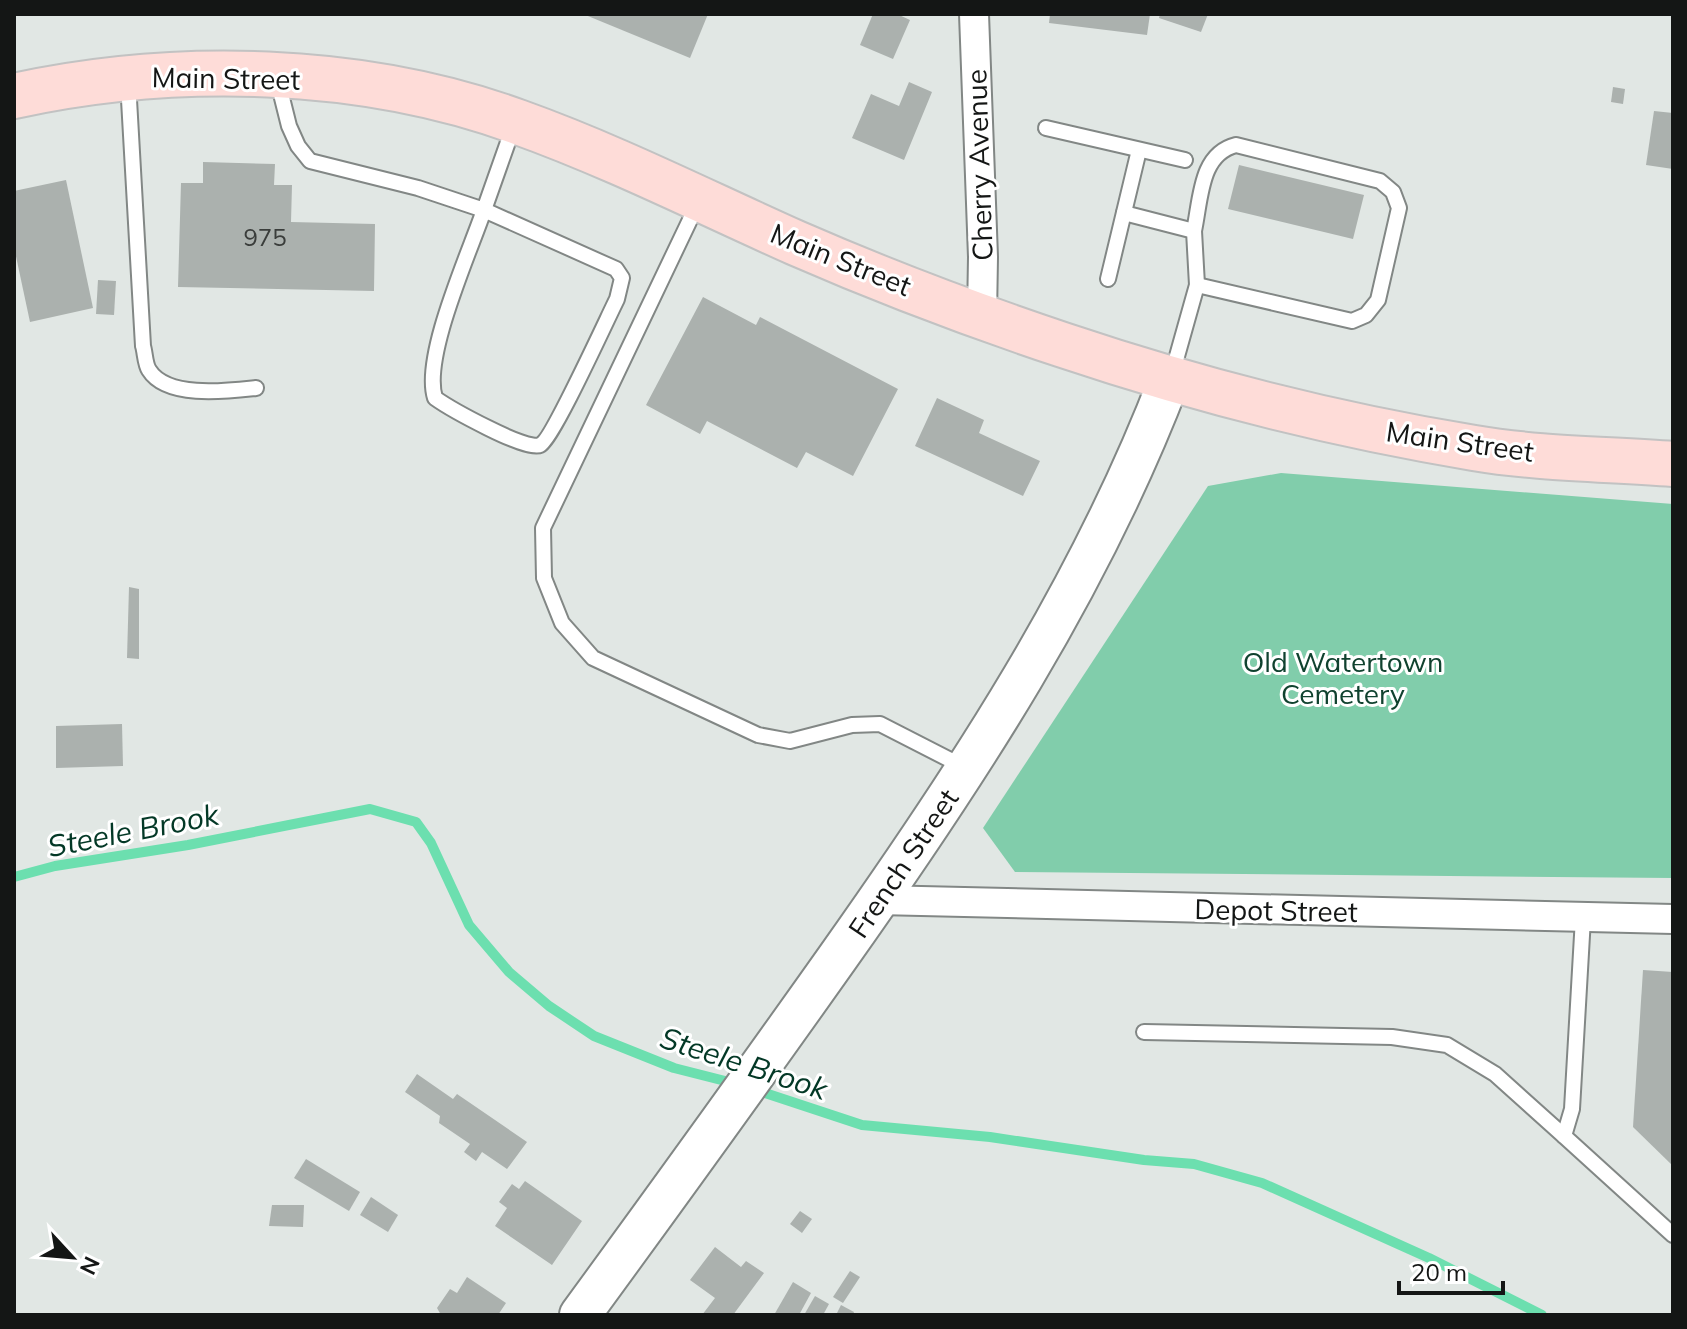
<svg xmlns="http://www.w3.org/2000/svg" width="1687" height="1329" font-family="Mulish,sans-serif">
  <rect width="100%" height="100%" fill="#e1e7e4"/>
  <path fill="#81cdab" d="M1281,473L1673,504V878L1015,872L983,828L1208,486Z"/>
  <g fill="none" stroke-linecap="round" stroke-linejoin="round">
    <g stroke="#6cdfaf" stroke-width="10">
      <path d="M14,877L55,866L188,845L370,809L416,822L431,843L469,925L509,972L549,1006L594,1036L674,1068L737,1084"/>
      <path d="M753,1089L862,1125L990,1137L1144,1160L1194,1164L1262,1183L1429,1258L1542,1315"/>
    </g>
  </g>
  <g fill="#abb1ae">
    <path d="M583,14H708L690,58Z"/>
    <path d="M873,14H897L910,20L893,59L860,45Z"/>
    <path d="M1050,14H1150L1147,35L1049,23Z"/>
    <path d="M1160,14H1208L1201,32L1159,18Z"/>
    <path d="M909,82L932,92L904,160L852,138L871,94L899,106Z"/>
    <path d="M1613,87L1625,89L1623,104L1611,102Z"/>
    <path d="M1654,111L1673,113V169L1646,165Z"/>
    <path d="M203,162L275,164L274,185H292L291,222L375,224L374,291L178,287L181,183H203Z"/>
    <path d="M1239,165L1364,195L1353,239L1228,209Z"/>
    <path d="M66,180L93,308L30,322L14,247V191Z"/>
    <path d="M98,280L116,281L114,315L96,314Z"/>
    <path d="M703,297L756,325L760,317L898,389L853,476L806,452L797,468L707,421L700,434L646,405Z"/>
    <path d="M937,398L984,420L979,433L1040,461L1023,496L915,446Z"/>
    <path d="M129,587L139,589V659L127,658Z"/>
    <path d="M122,724L123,766L56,768V726Z"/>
    <path d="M1643,970L1673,972V1166L1633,1127Z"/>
    <path d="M417,1074L453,1099L457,1094L527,1142L507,1169L482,1152L476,1161L464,1152L470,1144L439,1123L440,1116L405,1092Z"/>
    <path d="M306,1159L360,1192L349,1211L294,1178Z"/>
    <path d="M525,1181L582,1221L552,1265L495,1226L507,1208L499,1202L512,1184L519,1189Z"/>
    <path d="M371,1197L398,1215L388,1232L360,1215Z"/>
    <path d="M272,1205H304L303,1227L269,1226Z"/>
    <path d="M800,1211L812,1219L802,1233L790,1224Z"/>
    <path d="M715,1247L741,1267L746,1261L764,1273L733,1315H702L715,1298L690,1280Z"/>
    <path d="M850,1271L860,1277L843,1303L833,1297Z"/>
    <path d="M467,1277L506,1303L498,1315H441L437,1308L450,1289L457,1293Z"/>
    <path d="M793,1282L811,1293L799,1315H774Z"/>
    <path d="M815,1296L829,1304L823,1315H804Z"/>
    <path d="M841,1305L854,1312L853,1315H836Z"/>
  </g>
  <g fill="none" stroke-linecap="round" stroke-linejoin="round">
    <g stroke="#828785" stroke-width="18">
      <g id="lane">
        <path d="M128,82L143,346C145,352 145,364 149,370C167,399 228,391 256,388"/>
        <path d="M278,82L289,126L298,146L310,161L418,188L484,210C469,254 422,357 435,398C449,408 527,452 540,445C552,440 607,319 617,299L622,278L616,269L484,210L514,125"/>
        <path d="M1046,128L1185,160"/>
        <path d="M698,203L543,528L544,578L562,623L593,658L758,735L790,741L852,725L880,724L964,767"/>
        <path d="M1124,213L1194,231L1197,285L1172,374"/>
        <path d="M1194,231C1201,198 1200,154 1236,145L1380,181L1393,192L1399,208L1378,300L1366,315L1352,321L1197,285"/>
        <path d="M1108,279L1139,150"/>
        <path d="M1583,918L1572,1109L1564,1136L1673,1235"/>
        <path d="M1144,1032L1392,1037L1447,1045L1495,1074L1564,1136"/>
      </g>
    </g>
    <g stroke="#828785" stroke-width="32">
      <g id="street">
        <path d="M974,14L983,257L982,316"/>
        <path d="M878,900L1673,919"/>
      </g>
    </g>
    <g stroke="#828785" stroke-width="44">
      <path id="secondary" d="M580,1315C667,1196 753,1077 838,957C967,775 1090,588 1170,378"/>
    </g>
    <g stroke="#c2c2c2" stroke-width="48">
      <path id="primary" d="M14,96C175,61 362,65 518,122C613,156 704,202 796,243C883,281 973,315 1063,345C1197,390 1335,425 1474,448C1539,459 1607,459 1673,464"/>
    </g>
    <use href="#lane" stroke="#fff" stroke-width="14"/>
    <use href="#street" stroke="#fff" stroke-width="28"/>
    <use href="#secondary" stroke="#fff" stroke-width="40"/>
    <use href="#primary" stroke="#fedcd8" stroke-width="44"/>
  </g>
  <g text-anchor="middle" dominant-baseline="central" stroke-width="6" stroke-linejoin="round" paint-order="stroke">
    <g font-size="24" fill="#3a3d3b">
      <text x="265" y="237">975</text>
    </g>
    <g font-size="28" fill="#141615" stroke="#fff">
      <text transform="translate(226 78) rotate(1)">Main Street</text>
      <text transform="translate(979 165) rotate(-92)">Cherry Avenue</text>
      <text transform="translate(841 259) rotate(22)">Main Street</text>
      <text transform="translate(1460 441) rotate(8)">Main Street</text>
      <text transform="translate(903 863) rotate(-56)">French Street</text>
      <text transform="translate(1276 910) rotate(1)">Depot Street</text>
    </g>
    <g font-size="28" fill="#10422f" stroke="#fff">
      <text x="1343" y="661">Old Watertown<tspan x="1343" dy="32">Cemetery</tspan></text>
    </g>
    <g font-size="30" font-style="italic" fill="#033826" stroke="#fff">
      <text transform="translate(133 830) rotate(-11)">Steele Brook</text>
      <text transform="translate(744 1063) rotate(18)">Steele Brook</text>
    </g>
  </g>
  <rect width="1687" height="1329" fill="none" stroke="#141615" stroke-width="32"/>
  <g transform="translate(72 1257) rotate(116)" stroke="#ffffff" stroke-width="6" paint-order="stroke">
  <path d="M0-6L14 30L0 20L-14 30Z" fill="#141615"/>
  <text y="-12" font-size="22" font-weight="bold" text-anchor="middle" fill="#141615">N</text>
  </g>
  <path d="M1399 1281v12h104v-12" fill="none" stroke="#141615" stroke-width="4"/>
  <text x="1411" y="1281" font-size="24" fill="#141615" stroke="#ffffff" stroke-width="6" paint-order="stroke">20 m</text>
</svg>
